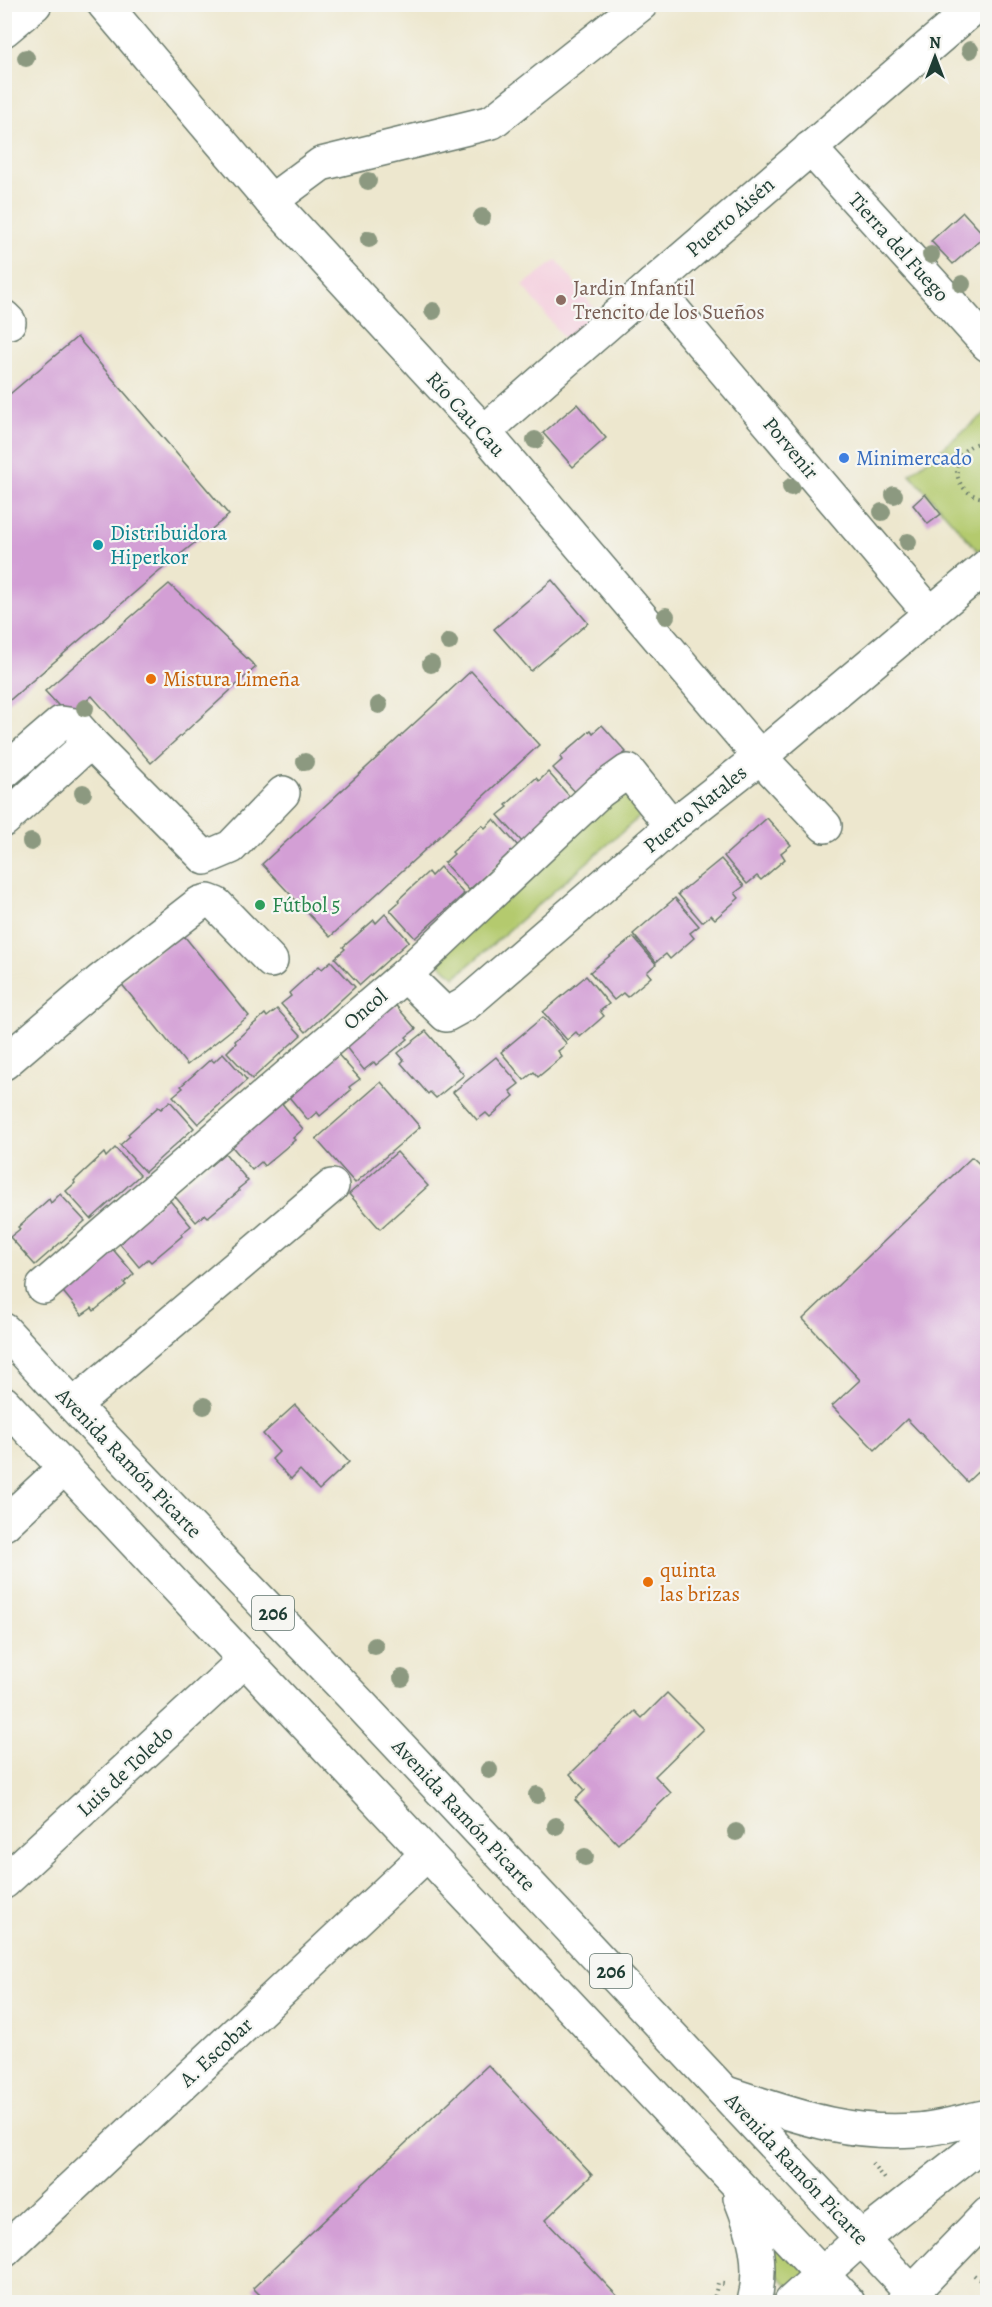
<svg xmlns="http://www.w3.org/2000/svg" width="992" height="2307" font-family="Alegreya,serif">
  <rect width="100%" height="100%" fill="#f6f6f2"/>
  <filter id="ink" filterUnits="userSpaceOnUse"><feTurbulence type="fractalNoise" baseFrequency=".0167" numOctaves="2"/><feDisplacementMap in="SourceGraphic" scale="12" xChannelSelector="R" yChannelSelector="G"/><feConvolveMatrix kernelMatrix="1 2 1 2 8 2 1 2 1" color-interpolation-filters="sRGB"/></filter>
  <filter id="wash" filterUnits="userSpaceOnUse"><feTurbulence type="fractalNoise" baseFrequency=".008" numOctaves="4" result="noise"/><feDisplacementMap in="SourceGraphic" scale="24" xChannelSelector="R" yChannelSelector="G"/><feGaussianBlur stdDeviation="1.35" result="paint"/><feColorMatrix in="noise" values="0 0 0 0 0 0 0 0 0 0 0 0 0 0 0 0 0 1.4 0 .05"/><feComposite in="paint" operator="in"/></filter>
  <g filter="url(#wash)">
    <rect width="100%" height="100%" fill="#ede7ce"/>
    <path fill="#f4cfde" d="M557,260L599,315L565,340L523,285Z"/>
    <g fill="#b4ca6e" stroke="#6a8451" stroke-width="1.5">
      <path d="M987,412V543L978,551L910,474Z"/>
      <path d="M622,790L645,812L455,977L433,958Z"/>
      <path d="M771,2236L813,2278L797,2293L775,2273Z"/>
    </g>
    <g id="blocks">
      <g fill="#d39fd5">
        <path d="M963,212L985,236L953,264L931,241Z"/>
        <path d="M77,337L229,515L155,575L4,705V399Z"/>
        <path d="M577,404L606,438L573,467L543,433Z"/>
        <path d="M925,494L941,514L928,524L913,505Z"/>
        <path d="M552,580L588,623L531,671L494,629Z"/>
        <path d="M169,584L256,667L151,763L92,696L68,716L45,691Z"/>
        <path d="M471,671L539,745L330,937L262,864Z"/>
        <path d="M602,725L626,752L578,795L553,768L562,760L560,757L591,730L593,733Z"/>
        <path d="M548,772L572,799L523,843L498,815L508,807L506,805L536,778L539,781Z"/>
        <path d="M767,818L791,845L781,853L785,859L761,880L757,876L747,884L724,856Z"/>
        <path d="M494,819L518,846L469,890L444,863L454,854L452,852L482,825L485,828Z"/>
        <path d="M721,859L744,886L735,893L739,898L715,919L711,915L702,922L678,894Z"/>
        <path d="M440,867L464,894L415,938L390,910L399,902L398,900L428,872L431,876Z"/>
        <path d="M675,898L699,926L690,933L694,938L670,959L666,954L656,962L633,934Z"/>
        <path d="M385,914L409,941L360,985L335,958L345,949L343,947L374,920L376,923Z"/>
        <path d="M181,932L249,1016L187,1065L120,982Z"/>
        <path d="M633,937L656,964L647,972L651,977L627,997L623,993L614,1000L590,972Z"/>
        <path d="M331,961L355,987L306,1032L281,1004L291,996L289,993L319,966L322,969Z"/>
        <path d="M586,976L609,1004L600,1011L604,1016L580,1037L576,1032L567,1040L543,1012Z"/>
        <path d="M392,1001L416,1029L406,1037L408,1039L376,1065L374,1062L364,1070L342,1042Z"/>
        <path d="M277,1009L301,1035L252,1079L227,1052L236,1043L235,1041L265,1014L267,1017Z"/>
        <path d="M543,1017L567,1044L558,1051L562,1057L538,1077L534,1072L524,1080L501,1052Z"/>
        <path d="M426,1031L464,1075L436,1098L430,1092L428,1094L401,1063L404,1060L398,1053Z"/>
        <path d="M335,1051L360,1079L349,1087L351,1090L320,1116L317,1112L308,1120L285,1092Z"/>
        <path d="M223,1053L247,1080L198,1124L173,1096L183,1088L181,1086L211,1059L214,1062Z"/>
        <path d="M496,1057L519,1084L510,1091L514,1096L490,1117L486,1113L477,1120L453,1092Z"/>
        <path d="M381,1082L420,1127L355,1183L316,1139Z"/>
        <path d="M170,1101L194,1128L145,1172L120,1145L130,1136L128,1134L158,1107L161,1109Z"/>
        <path d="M280,1101L303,1129L293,1138L295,1140L264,1166L261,1162L252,1170L229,1143Z"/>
        <path d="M115,1148L140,1175L91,1219L66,1191L75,1183L74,1181L104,1153L106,1157Z"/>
        <path d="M224,1152L248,1181L238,1189L239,1191L208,1217L205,1214L196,1222L173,1194Z"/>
        <path d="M397,1152L428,1186L380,1229L349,1194Z"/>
        <path d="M972,1157L988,1172V1462L967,1482L907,1419L875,1450L832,1406L860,1380L803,1319Z"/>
        <path d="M60,1194L85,1221L35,1265L10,1237L20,1229L18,1227L49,1199L51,1203Z"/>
        <path d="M167,1197L191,1226L181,1234L182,1236L151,1262L148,1259L139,1267L116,1239Z"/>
        <path d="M110,1246L134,1274L124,1283L126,1285L94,1311L92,1308L82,1315L60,1288Z"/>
        <path d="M295,1405L349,1462L319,1490L300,1470L291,1479L272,1459L279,1452L263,1434Z"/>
        <path d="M667,1693L703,1729L655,1776L671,1793L618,1844L575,1800L585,1790L570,1774L635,1711L642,1718Z"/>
        <path d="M488,2065L592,2175L545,2220L621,2300L619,2302H267L253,2288Z"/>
      </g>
    </g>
  </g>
  <g filter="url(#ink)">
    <use href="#blocks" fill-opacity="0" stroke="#67786a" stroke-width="1.5"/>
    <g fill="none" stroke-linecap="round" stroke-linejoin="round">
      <g stroke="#67786a" stroke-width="36">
        <g id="minor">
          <path d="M104,4L271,201L484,432L760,757L825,826"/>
          <path d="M4,30L35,4"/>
          <path d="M810,148L988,345"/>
          <path d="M271,201L321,164L492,122L641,4"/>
          <path d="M652,285L929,612"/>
          <path d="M4,317L9,322"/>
          <path d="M484,432L652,285L978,4"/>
          <path d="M90,742L205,858L231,847L283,793"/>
          <path d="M4,772L61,723L75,725L90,742L4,820"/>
          <path d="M405,975L446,1015L466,1004L672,826L760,757L988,565"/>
          <path d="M4,1063L100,981L200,903L208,901L216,904L271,961"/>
          <path d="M43,1287L405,975L600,791L628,771L672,826"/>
          <path d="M74,1405L332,1186"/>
          <path d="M4,1524L65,1467"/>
          <path d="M4,1882L245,1660"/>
          <path d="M4,2251L427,1854"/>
        </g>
      </g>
      <g stroke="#67786a" stroke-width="36">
        <g id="major">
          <path d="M791,2302L862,2238L988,2139"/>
          <path d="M903,2302L988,2214"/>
        </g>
      </g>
      <g stroke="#67786a" stroke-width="36">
        <g id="highway">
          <path d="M4,1330L87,1420L360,1704L921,2302"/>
          <path d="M4,1403L848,2302"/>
          <path d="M729,2094C794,2115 845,2135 915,2130C939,2129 964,2121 988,2116"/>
          <path d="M740,2197C754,2232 764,2264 754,2302"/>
        </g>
      </g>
      <g stroke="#67786a" stroke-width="4" stroke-dasharray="1.5 4.5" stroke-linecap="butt">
        <path d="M988,442C946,442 947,498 988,498"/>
        <path d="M986,533L988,515"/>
        <path d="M872,2163L884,2179"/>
        <path d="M974,2275L988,2287"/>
        <path d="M713,2302L718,2283L724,2284"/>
      </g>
      <use href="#minor" stroke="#fff" stroke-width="33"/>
      <use href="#major" stroke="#fff" stroke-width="33"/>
      <use href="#highway" stroke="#fff" stroke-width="33"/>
    </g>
    <g fill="#8c9980">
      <circle cx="970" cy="50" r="9"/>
      <circle cx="26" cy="58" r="9"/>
      <circle cx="368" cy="181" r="9"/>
      <circle cx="482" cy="217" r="9"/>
      <circle cx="369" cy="239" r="9"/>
      <circle cx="931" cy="255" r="9"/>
      <circle cx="962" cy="284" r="9"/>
      <circle cx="433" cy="311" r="9"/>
      <circle cx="535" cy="440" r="9"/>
      <circle cx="791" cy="487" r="9"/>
      <circle cx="894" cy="495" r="9"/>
      <circle cx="882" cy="512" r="9"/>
      <circle cx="908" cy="542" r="9"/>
      <circle cx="666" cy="616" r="9"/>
      <circle cx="449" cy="642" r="9"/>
      <circle cx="431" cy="664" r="9"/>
      <circle cx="379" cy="705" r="9"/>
      <circle cx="85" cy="708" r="9"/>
      <circle cx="305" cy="762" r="9"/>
      <circle cx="83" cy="793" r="9"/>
      <circle cx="31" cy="842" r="9"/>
      <circle cx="204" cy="1406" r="9"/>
      <circle cx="375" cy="1646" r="9"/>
      <circle cx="402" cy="1678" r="9"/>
      <circle cx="489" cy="1770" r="9"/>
      <circle cx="537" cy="1795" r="9"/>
      <circle cx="556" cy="1826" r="9"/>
      <circle cx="736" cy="1832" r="9"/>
      <circle cx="585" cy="1857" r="9"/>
    </g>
  </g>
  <circle fill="#8d6e63" stroke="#f6f6f2" stroke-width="2" cx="561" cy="300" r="6"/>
  <circle fill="#3f7fe0" stroke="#f6f6f2" stroke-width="2" cx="844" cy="458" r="6"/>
  <circle fill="#0f9aa8" stroke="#f6f6f2" stroke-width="2" cx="98" cy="545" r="6"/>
  <g fill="#e8710a" stroke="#f6f6f2" stroke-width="2">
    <circle cx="151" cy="679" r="6"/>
    <circle cx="648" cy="1582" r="6"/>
  </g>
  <circle fill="#2e9e5b" stroke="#f6f6f2" stroke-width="2" cx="260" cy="905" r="6"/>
  <g text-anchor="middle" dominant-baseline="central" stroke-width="4.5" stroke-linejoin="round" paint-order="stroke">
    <g fill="#f6f6f2" stroke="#60746d" stroke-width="1.5">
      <rect x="252" y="1596" width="42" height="34" rx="4.5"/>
      <rect x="590" y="1954" width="42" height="34" rx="4.5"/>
    </g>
    <g font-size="20" font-weight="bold" fill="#1f3d34">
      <text x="273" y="1613">206</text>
      <text x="611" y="1971">206</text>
    </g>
    <g font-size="21" fill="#1f3d34" stroke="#f6f6f2">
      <text transform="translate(730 217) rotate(-41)">Puerto Aisén</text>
      <text transform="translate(899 247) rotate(48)">Tierra del Fuego</text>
      <text transform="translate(466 414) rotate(48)">Río Cau Cau</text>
      <text transform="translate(791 448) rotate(50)">Porvenir</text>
      <text transform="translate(695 809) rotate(-39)">Puerto Natales</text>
      <text transform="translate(365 1009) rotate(-41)">Oncol</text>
      <text transform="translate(129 1463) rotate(46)">Avenida Ramón Picarte</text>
      <text transform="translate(125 1771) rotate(-43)">Luis de Toledo</text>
      <text transform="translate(464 1815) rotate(47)">Avenida Ramón Picarte</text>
      <text transform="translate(216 2052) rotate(-43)">A. Escobar</text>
      <text transform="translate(797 2169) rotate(47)">Avenida Ramón Picarte</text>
    </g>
    <g font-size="21" fill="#785e54" stroke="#f6f6f2" text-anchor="start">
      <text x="573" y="288">Jardin Infantil<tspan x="573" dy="24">Trencito de los Sueños</tspan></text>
    </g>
    <g font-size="21" fill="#366cbe" stroke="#f6f6f2" text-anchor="start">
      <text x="856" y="458">Minimercado</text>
    </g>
    <g font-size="21" fill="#0d838f" stroke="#f6f6f2" text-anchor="start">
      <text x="110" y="533">Distribuidora<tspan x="110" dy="24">Hiperkor</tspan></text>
    </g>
    <g font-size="21" fill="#c56008" stroke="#f6f6f2" text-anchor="start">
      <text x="163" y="679">Mistura Limeña</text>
      <text x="660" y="1570">quinta<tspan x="660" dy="24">las brizas</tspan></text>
    </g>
    <g font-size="21" fill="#27864d" stroke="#f6f6f2" text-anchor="start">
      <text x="272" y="905">Fútbol 5</text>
    </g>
  </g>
  <rect width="992" height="2307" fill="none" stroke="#f6f6f2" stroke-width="24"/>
  <g transform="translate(935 57)" stroke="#f6f6f2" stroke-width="4.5" paint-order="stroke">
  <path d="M0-4.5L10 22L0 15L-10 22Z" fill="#1f3d34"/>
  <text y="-9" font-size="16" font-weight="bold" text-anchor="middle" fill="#1f3d34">N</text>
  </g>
</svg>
